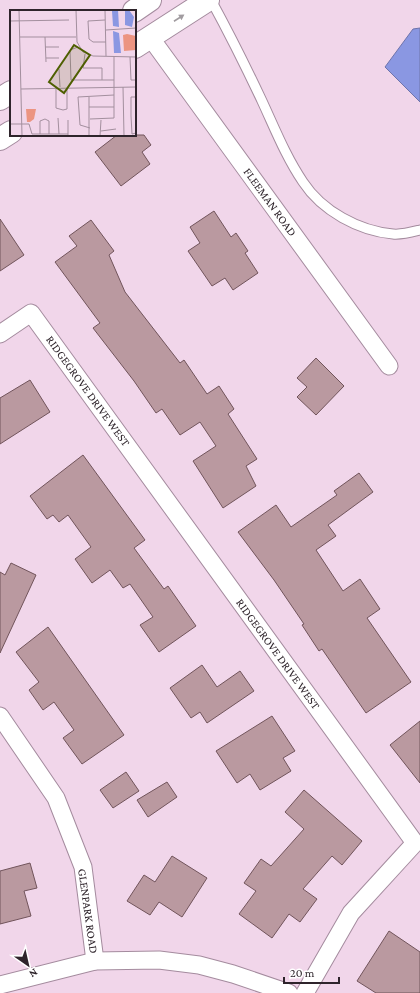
<svg xmlns="http://www.w3.org/2000/svg" width="420" height="993" font-family="'Crimson Pro',serif">
  <rect width="100%" height="100%" fill="#f1d6ea"/>
  <path fill="#8a97e2" stroke="#6e74ab" d="M420,28V102L385,67L413,29Z"/>
  <g fill="#ba99a0" stroke="#71545b">
    <path d="M117,135H144L151,145L142,152L150,164L121,186L95,152Z"/>
    <path d="M214,211L231,237L236,233L248,251L245,253L258,273L233,290L225,278L212,286L188,251L200,243L190,227Z"/>
    <path d="M0,219L24,255L0,271Z"/>
    <path d="M91,220L114,251L109,255L125,292L180,363L184,360L207,394L219,386L234,409L228,414L257,459L246,466L256,486L223,508L193,461L216,446L200,422L180,435L162,409L156,413L134,381L93,328L100,323L55,262L77,246L69,236Z"/>
    <path d="M316,358L344,386L316,415L297,397L307,387L297,378Z"/>
    <path d="M30,380L50,412L0,444V398Z"/>
    <path d="M83,455L145,540L134,548L164,589L168,586L196,626L159,652L140,625L153,617L130,584L123,588L110,570L92,583L75,559L91,547L68,515L59,522L53,515L47,519L30,496Z"/>
    <path d="M359,473L373,492L328,525L336,536L316,550L343,591L360,579L380,609L367,618L411,682L366,713L322,649L319,651L302,625L304,624L274,580L238,532L276,505L291,527L337,495L334,491Z"/>
    <path d="M11,563L36,575L0,653V572L5,575Z"/>
    <path d="M48,627L124,735L82,764L63,738L74,730L54,702L43,710L29,690L39,682L16,652Z"/>
    <path d="M202,665L217,687L240,671L254,691L207,723L200,712L191,718L170,688Z"/>
    <path d="M272,716L295,751L283,758L291,771L260,790L250,774L237,783L216,751Z"/>
    <path d="M420,721V783L390,745Z"/>
    <path d="M126,772L139,791L113,808L100,790Z"/>
    <path d="M167,782L177,797L148,817L137,800Z"/>
    <path d="M304,790L362,841L342,865L332,856L303,889L317,899L300,922L289,914L272,938L239,914L256,891L244,883L261,859L271,866L304,829L285,812Z"/>
    <path d="M172,856L207,878L182,917L159,902L150,915L127,901L144,875L155,882Z"/>
    <path d="M30,863L37,888L24,891L31,916L0,924V871Z"/>
    <path d="M389,931L420,952V993H376L357,981Z"/>
  </g>
  <g fill="none" stroke-linecap="round" stroke-linejoin="round">
    <g stroke="#a48b9e" stroke-width="11">
      <path id="service" d="M211,0C229,33 246,67 262,101C275,129 286,157 303,182C322,211 359,231 393,234C401,235 412,232 420,230"/>
    </g>
    <g stroke="#a48b9e" stroke-width="19">
      <g id="minor">
        <path d="M150,37L389,366"/>
        <path d="M0,334L31,313L415,843L351,913L305,993"/>
        <path d="M0,716L56,798L83,867L95,961"/>
        <path d="M0,985L95,961L159,960L199,965L233,974L289,993"/>
      </g>
    </g>
    <g stroke="#a48b9e" stroke-width="24">
      <g id="secondary">
        <path d="M134,11L150,0"/>
        <path d="M135,47L208,0"/>
        <path d="M0,99L11,92"/>
        <path d="M0,139L11,132"/>
      </g>
    </g>
    <use href="#service" stroke="#fff" stroke-width="9"/>
    <use href="#minor" stroke="#fff" stroke-width="17"/>
    <use href="#secondary" stroke="#fff" stroke-width="22"/>
  </g>
  <defs><path id="oneway-solid" d="M-6-.8H1V-3.2L6.5 0L1 3.2V.8H-6Z"/></defs>
  <use fill="#a19ca0" href="#oneway-solid" transform="translate(179 18) rotate(-33)"/>
  <g text-anchor="middle" dominant-baseline="central" stroke-width="3" stroke-linejoin="round" paint-order="stroke">
    <g font-size="12" fill="#2e242b" stroke="#fff">
      <text transform="translate(270 202) rotate(54)">FLEEMAN ROAD</text>
      <text transform="translate(88 391) rotate(54)">RIDGEGROVE DRIVE WEST</text>
      <text transform="translate(278 654) rotate(54)">RIDGEGROVE DRIVE WEST</text>
      <text transform="translate(88 911) rotate(82)">GLENPARK ROAD</text>
    </g>
  </g>
  <g transform="translate(10 10)">
    <rect width="126" height="126" fill="#f1d6ea"/>
    <path d="M117,24L126,26V40L114,41L113,25ZM16,99H26L24,109L20,112H17Z" fill="#ec9481"/>
    <path d="M108,0L109,17L103,16L102,1ZM115,0H119L124,7L122,17L115,15ZM103,21L109,23L111,43H104Z" fill="#8a97e2"/>
    <path fill="none" stroke="#a38f9e" stroke-width="1" d="M9,0L12,126M66,0L67,32L73,42L83,46L126,47M95,0L96,46M95,10L78,11L79,29L83,32H96M0,11L59,10M96,20L126,18M10,27H66M35,27L36,52M35,37H49M68,37L60,40L61,70H104M75,44L73,58H92V70M120,47L121,70H126M36,48H49M49,59L50,77M113,77L114,126M11,79L126,77M46,79V98L53,100L57,99V79M126,87H121V106L122,124L126,123M79,97H104M48,108L49,124M80,109L104,108V46M58,110V125M0,114H19L22,124H58M80,118L70,115L68,87L104,85M91,121L106,119M30,124V111L35,109L39,111V124M79,126V87M90,126L91,110"/>
    <path fill="#4e5f01" fill-opacity="0.15" stroke="#4e5f01" stroke-width="2" d="M64,35L80,45L54,83L39,72Z"/>
    <rect width="126" height="126" fill="none" stroke="#2e242b" stroke-width="2"/>
  </g>
  <g transform="translate(28 965) rotate(146)" stroke="#ffffff" stroke-width="3" paint-order="stroke">
  <path d="M0-3L7 15L0 10L-7 15Z" fill="#2e242b"/>
  <text y="-6" font-size="11" font-weight="bold" text-anchor="middle" fill="#2e242b">N</text>
  </g>
  <path d="M284 977v6h55v-6" fill="none" stroke="#2e242b" stroke-width="2"/>
  <text x="290" y="977" font-size="12" fill="#2e242b" stroke="#ffffff" stroke-width="3" paint-order="stroke">20 m</text>
</svg>
